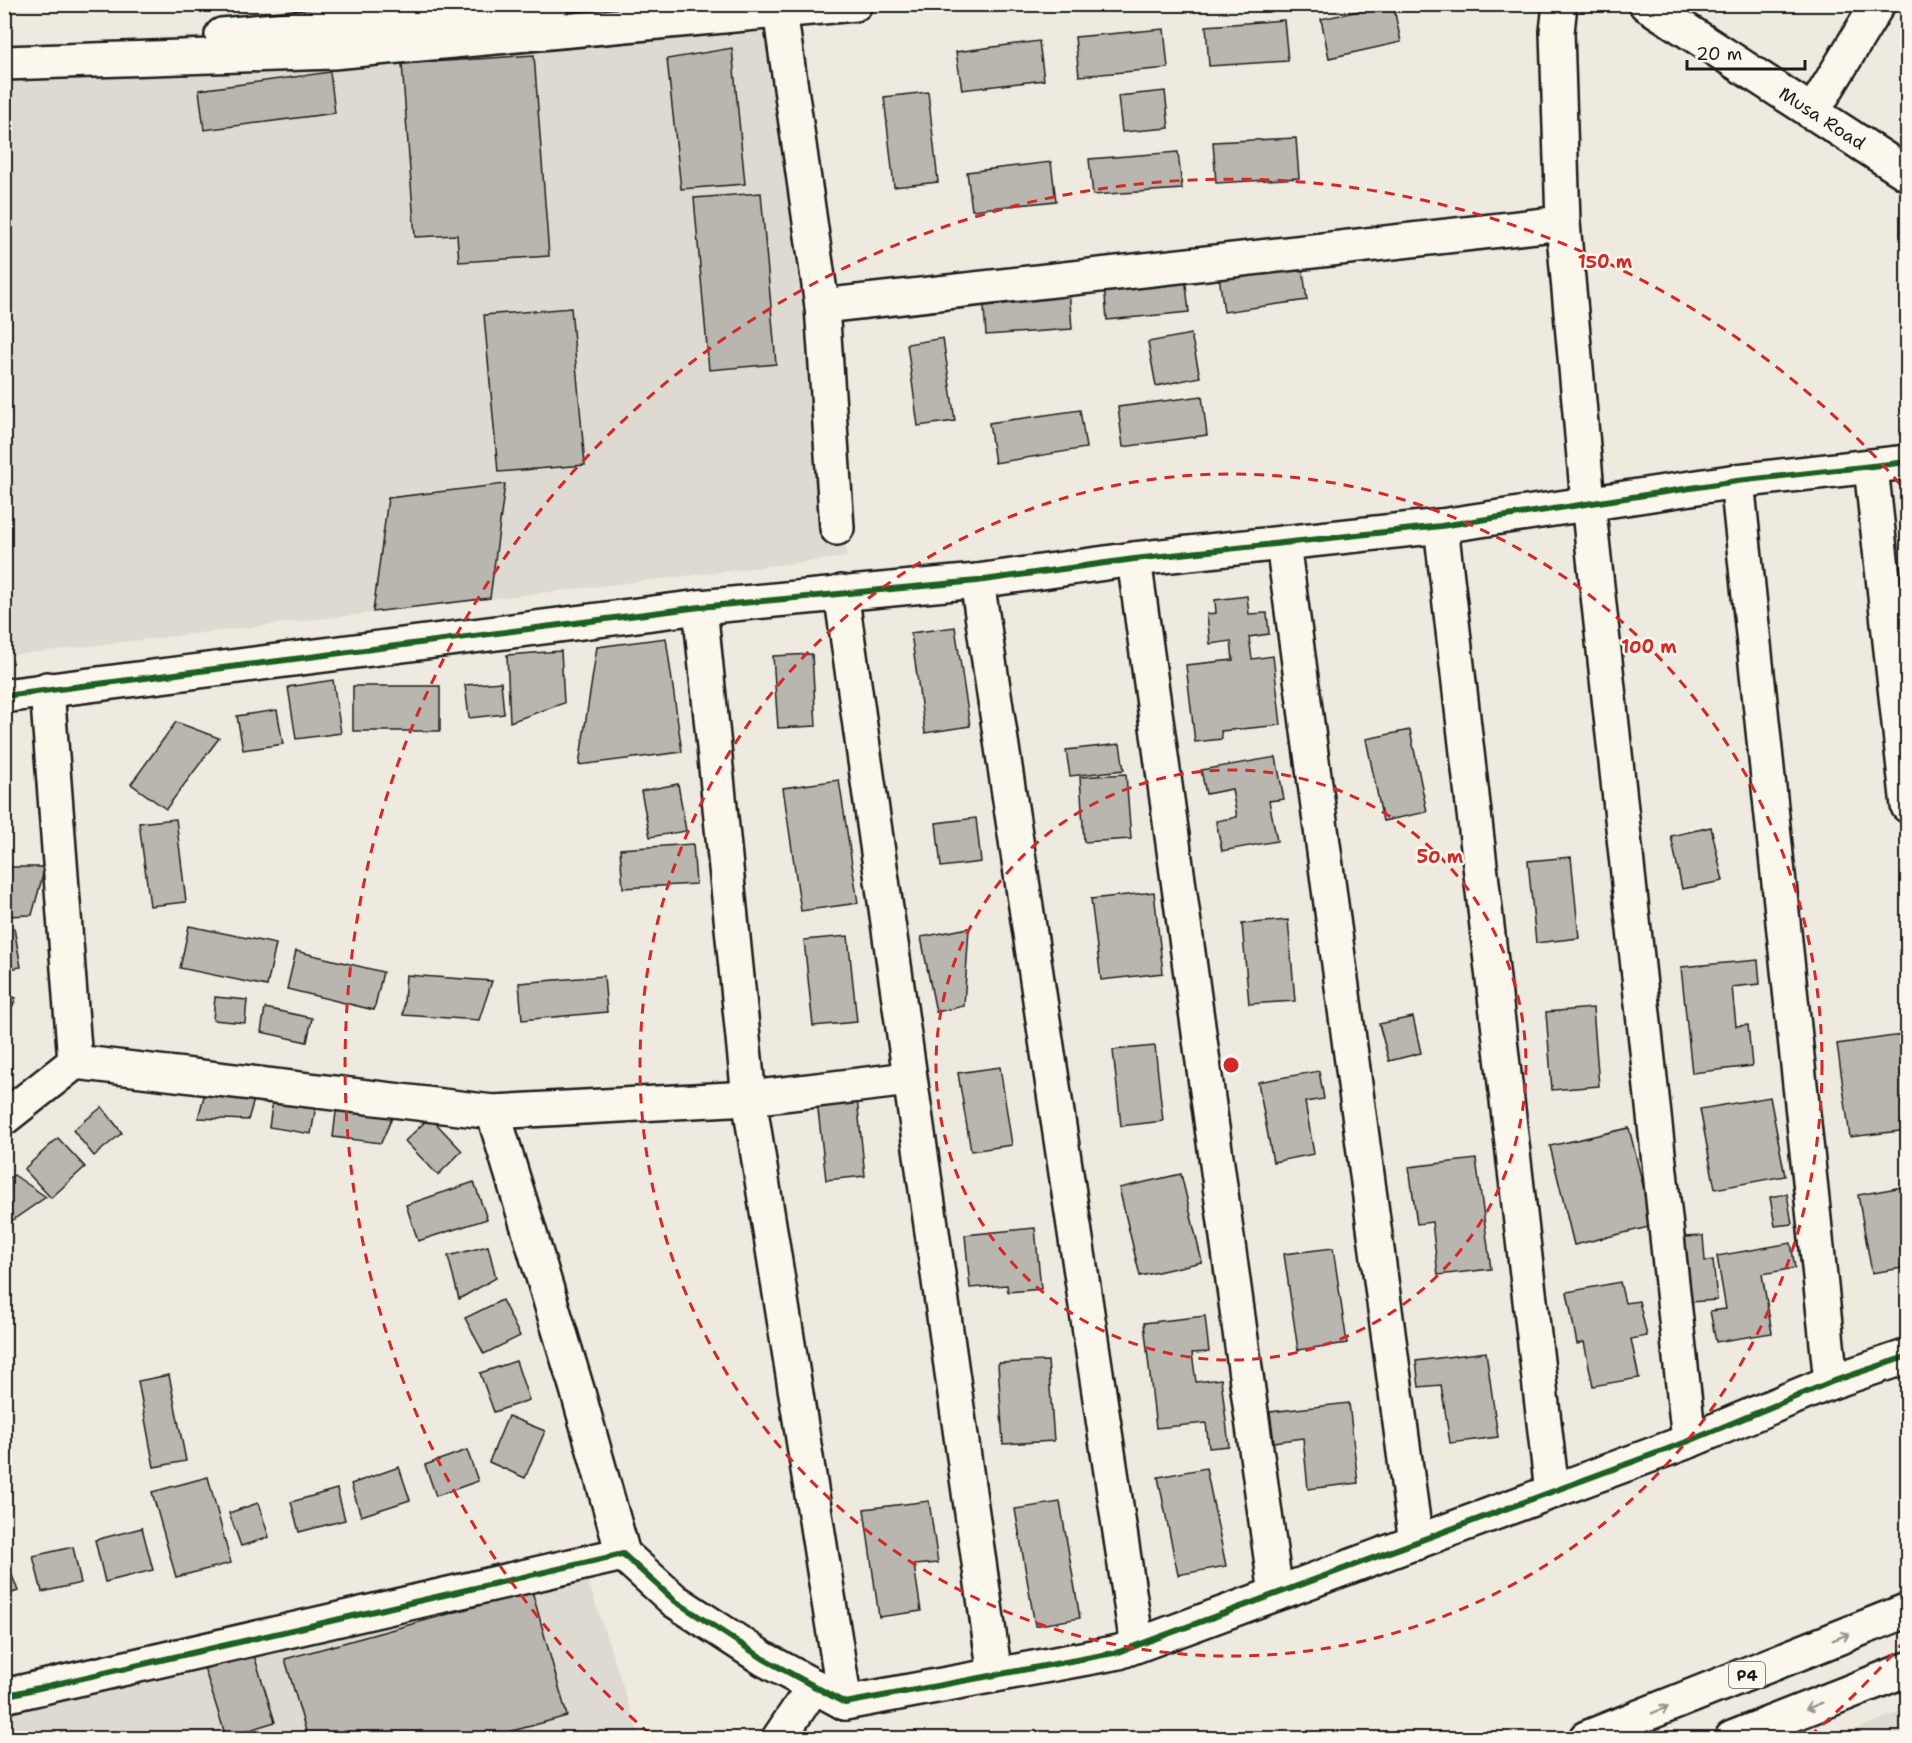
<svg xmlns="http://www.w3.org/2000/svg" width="1912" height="1743" font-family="'Shantell Sans',sans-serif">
  <rect width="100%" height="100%" fill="#eeeadf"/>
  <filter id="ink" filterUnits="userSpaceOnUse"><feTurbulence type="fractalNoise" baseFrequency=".0167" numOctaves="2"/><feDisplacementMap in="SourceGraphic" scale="12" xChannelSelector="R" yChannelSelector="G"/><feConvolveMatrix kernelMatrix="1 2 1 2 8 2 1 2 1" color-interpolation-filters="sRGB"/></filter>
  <g filter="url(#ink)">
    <g fill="#dedad1">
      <path d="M702,5H782L847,557L5,656V47Z"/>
      <path d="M582,1563L640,1738H5L4,1686Z"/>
      <path d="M1907,1709V1738H1834Z"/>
    </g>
    <g fill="#b9b6af" stroke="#1c1c1c" stroke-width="1.5">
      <path d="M1393,4L1401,42L1329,58L1321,19Z"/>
      <path d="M1284,20L1288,61L1209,66L1206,26Z"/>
      <path d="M1164,29L1168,68L1079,76L1075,37Z"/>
      <path d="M1039,41L1044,80L962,90L956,52Z"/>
      <path d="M732,48L745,184L681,189L667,59Z"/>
      <path d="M534,55L549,256L459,262L457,235L415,237L402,64Z"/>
      <path d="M330,72L335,113L204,130L199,90Z"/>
      <path d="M1165,91L1169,128L1122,132L1118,96Z"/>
      <path d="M928,92L938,182L894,187L884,97Z"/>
      <path d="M1296,138L1299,178L1216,183L1213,142Z"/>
      <path d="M1178,152L1182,189L1093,195L1089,159Z"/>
      <path d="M1051,162L1056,201L972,210L967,172Z"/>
      <path d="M761,193L776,364L709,370L694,198Z"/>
      <path d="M1302,264L1307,300L1224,312L1219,276Z"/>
      <path d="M1185,276L1189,312L1107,320L1104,284Z"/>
      <path d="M1069,289L1072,329L986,335L983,295Z"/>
      <path d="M571,308L585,465L498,472L484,315Z"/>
      <path d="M1191,334L1200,377L1156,386L1148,342Z"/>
      <path d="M943,338L955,421L918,426L907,344Z"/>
      <path d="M1202,396L1207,435L1123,447L1118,407Z"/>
      <path d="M1080,410L1086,448L995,463L989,423Z"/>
      <path d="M505,484L490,598L373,612L388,498Z"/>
      <path d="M1247,596L1249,614L1267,613L1269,634L1249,637L1252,659L1273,656L1281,725L1221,731L1222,739L1195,742L1186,665L1233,660L1231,641L1210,644L1207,614L1216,613L1215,600Z"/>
      <path d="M955,627L970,726L925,733L911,633Z"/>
      <path d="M666,638L682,752L579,765L597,647Z"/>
      <path d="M561,651L564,703L510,722L507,655Z"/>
      <path d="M812,654L816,726L778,728L773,656Z"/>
      <path d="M333,680L341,733L296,739L288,687Z"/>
      <path d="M501,682L504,714L469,718L465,685Z"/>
      <rect x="353" y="686" width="87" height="45"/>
      <path d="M277,710L283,744L243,750L237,716Z"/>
      <path d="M176,722L219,738L166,809L131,784Z"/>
      <path d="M1410,730L1427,812L1383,821L1366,739Z"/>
      <path d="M1120,744L1124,770L1070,776L1066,750Z"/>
      <path d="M1276,757L1284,799L1269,801L1277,841L1222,851L1216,821L1237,817L1232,789L1206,794L1201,770Z"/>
      <path d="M1126,774L1131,839L1084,842L1080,777Z"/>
      <path d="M839,780L858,903L801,911L783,788Z"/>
      <path d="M678,784L686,831L650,837L641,791Z"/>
      <path d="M976,818L981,862L941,867L936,823Z"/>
      <path d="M176,819L186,902L150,906L139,823Z"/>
      <path d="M1711,827L1723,881L1682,889L1671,836Z"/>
      <path d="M693,844L696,884L623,888L620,849Z"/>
      <path d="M1571,857L1579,938L1536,943L1528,861Z"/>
      <path d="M4,867H45L32,915L4,916Z"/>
      <path d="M1154,892L1163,973L1101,980L1091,899Z"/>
      <path d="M1288,920L1295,1001L1249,1004L1242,924Z"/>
      <path d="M189,926L276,944L267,986L180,968Z"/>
      <path d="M14,928L21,967L4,970V929Z"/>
      <path d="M969,928L964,1006L936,1012L921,937Z"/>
      <path d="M848,936L857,1022L813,1026L804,940Z"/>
      <path d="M296,951L383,972L374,1010L287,989Z"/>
      <path d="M1758,960L1760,984L1732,987L1736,1026L1748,1025L1752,1066L1692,1073L1681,967Z"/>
      <path d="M406,975L492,981L479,1020L403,1015Z"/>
      <path d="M604,976L607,1012L522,1020L519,983Z"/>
      <path d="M4,994L16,998L4,1028Z"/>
      <path d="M215,997L247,1000L245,1023L213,1020Z"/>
      <path d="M265,1008L312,1018L307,1042L261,1032Z"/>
      <path d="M1593,1008L1599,1086L1552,1090L1546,1012Z"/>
      <path d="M1413,1017L1421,1053L1389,1061L1379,1024Z"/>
      <path d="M1901,1035L1908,1081V1130L1850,1137L1837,1044Z"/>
      <path d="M1155,1046L1163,1121L1121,1126L1113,1050Z"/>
      <path d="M1000,1067L1012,1145L971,1151L958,1073Z"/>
      <path d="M1319,1071L1324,1099L1305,1102L1314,1154L1273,1162L1258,1082Z"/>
      <path d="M206,1089H257L248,1120L198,1118Z"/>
      <path d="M274,1093L317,1100L311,1134L269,1127Z"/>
      <path d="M1770,1097L1785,1176L1715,1189L1700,1109Z"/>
      <path d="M857,1098L865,1176L826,1180L817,1101Z"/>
      <path d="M337,1104L395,1111L381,1143L333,1137Z"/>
      <path d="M102,1107L122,1133L94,1156L73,1130Z"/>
      <path d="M430,1117L462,1151L438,1175L405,1141Z"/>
      <path d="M1629,1128L1653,1226L1574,1245L1550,1146Z"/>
      <path d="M58,1138L85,1167L51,1198L24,1169Z"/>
      <path d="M1476,1159L1491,1269L1438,1275L1432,1222L1417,1224L1409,1167Z"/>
      <path d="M1181,1174L1202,1262L1140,1276L1119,1188Z"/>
      <path d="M14,1175L46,1197L4,1226V1182Z"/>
      <path d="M474,1182L487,1219L418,1241L406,1205Z"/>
      <path d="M1908,1186V1215H1905L1908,1267L1872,1273L1858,1195Z"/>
      <path d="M1787,1194L1792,1224L1775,1226L1770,1197Z"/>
      <path d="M1035,1228L1041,1289L1008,1292L1007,1285L970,1288L965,1235Z"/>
      <path d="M1703,1236L1705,1261L1713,1260L1717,1300L1690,1302L1684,1237Z"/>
      <path d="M1791,1243L1795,1268L1762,1274L1772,1333L1716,1342L1710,1311L1726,1309L1717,1256Z"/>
      <path d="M488,1246L496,1278L459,1299L448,1256Z"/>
      <path d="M1333,1248L1347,1343L1298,1350L1284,1254Z"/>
      <path d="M1620,1282L1625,1303L1639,1301L1647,1336L1631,1339L1639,1378L1593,1386L1584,1342L1577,1344L1567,1292Z"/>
      <path d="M502,1300L520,1336L484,1354L465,1318Z"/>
      <path d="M1205,1316L1209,1352L1192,1353L1196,1382L1221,1379L1229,1446L1209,1448L1206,1423L1156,1428L1144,1323Z"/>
      <path d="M1486,1352L1498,1437L1450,1443L1441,1385L1419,1387L1416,1361Z"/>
      <path d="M516,1361L529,1400L494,1412L480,1373Z"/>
      <path d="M1048,1361L1054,1441L1003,1444L998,1363Z"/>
      <path d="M169,1375L186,1461L154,1467L138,1381Z"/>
      <path d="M1349,1403L1358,1483L1308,1489L1303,1438L1274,1442L1270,1412Z"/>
      <path d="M508,1416L545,1431L525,1478L489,1462Z"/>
      <path d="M467,1450L478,1481L436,1496L425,1465Z"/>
      <path d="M399,1467L410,1500L361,1516L351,1484Z"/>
      <path d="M1206,1468L1226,1566L1178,1575L1158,1477Z"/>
      <path d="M208,1477L231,1563L176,1577L152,1492Z"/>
      <path d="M337,1489L345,1520L299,1532L291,1502Z"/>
      <path d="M929,1501L938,1563L914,1565L921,1611L879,1617L864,1509Z"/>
      <path d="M1060,1502L1080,1618L1035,1626L1015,1509Z"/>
      <path d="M258,1503L269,1537L241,1546L229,1513Z"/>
      <path d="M142,1528L153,1570L105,1582L95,1540Z"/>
      <path d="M73,1547L81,1583L42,1592L33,1556Z"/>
      <path d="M4,1554L18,1591L4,1596Z"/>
      <path d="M532,1591L567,1716L487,1738H308L285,1659Z"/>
      <path d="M253,1652L275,1722L226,1737L204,1667Z"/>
    </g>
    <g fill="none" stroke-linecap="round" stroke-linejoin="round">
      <g stroke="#1c1c1c" stroke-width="38">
        <g id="minor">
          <path d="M779,4L822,306L837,528"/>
          <path d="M1560,4L1557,32L1563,223L1588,502L1689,1441"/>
          <path id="s1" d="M1646,4L1908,174"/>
          <path d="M222,35L552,4"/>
          <path d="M4,63L333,52L855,4"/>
          <path d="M1812,113L1878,4"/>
          <path d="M822,306L1563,223"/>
          <path d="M1871,467L1908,806"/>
          <path d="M1737,481L1831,1382"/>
          <path d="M1441,526L1552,1492"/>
          <path d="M1283,543L1416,1543"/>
          <path d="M1134,559L1276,1594"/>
          <path d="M977,581L1137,1645"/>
          <path d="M841,592L995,1675"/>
          <path d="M700,607L749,1098L845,1703"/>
          <path d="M4,696L700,607L977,581L1134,559L1441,526L1737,481L1908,462"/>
          <path d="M75,1062L493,1112L749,1098L909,1079"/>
          <path d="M493,1112L577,1389L623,1554"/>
          <path d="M4,1118L75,1062L47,689"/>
          <path d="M4,1696L623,1554L675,1601L764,1659L845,1703L1119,1652L1689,1441L1831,1382L1908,1356"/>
          <path d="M779,1738L814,1686"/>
        </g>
      </g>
      <g stroke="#1c1c1c" stroke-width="38">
        <g id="highway">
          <path d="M1586,1738L1908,1610"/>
          <path d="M1732,1738L1908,1669"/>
        </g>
      </g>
      <use href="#minor" stroke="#fbf7ec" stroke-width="33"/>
      <use href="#highway" stroke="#fbf7ec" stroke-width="33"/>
      <g stroke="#fbf7ec" stroke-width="10">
        <g id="cycleway">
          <path d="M4,696L700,607L977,581L1134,559L1441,526L1737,481L1908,462"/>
          <path d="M4,1696L623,1554L675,1601L764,1659L845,1703L1119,1652L1689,1441L1831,1382L1908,1356"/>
        </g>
      </g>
      <use href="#cycleway" stroke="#1b5e20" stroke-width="6"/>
    </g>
    <defs><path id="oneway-shaft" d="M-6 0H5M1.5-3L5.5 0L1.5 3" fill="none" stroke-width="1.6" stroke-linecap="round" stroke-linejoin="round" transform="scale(1.5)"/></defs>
    <g stroke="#97948e">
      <use href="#oneway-shaft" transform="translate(1841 1637) rotate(-22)"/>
      <use href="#oneway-shaft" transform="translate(1814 1706) rotate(158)"/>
      <use href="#oneway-shaft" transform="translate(1660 1710) rotate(-22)"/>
    </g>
  </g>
  <g fill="none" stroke="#d62828" stroke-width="3" stroke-dasharray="10 8">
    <circle cx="1231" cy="1065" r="295"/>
    <circle cx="1231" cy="1065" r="591"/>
    <path d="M1905 1640A886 886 0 0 1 1812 1734M650 1734A886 886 0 1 1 1905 490"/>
  </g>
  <g text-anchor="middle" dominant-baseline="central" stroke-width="5" stroke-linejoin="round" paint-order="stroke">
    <rect fill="#fbf7ec" stroke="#5f5e5a" stroke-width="1.5" x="1729" y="1662" width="36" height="26" rx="4.5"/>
    <g font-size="16" font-weight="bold" fill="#1c1c1c">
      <text x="1747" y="1675">P4</text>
    </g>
    <g font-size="18" fill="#1c1c1c" stroke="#fbf7ec">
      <text stroke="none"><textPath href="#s1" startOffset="210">Musa Road</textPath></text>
    </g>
  </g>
  <circle cx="1231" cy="1065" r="9" fill="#d62828" stroke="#fbf7ec" stroke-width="3"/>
  <g font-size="18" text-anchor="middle" font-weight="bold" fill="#d62828" stroke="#fbf7ec" stroke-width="5" stroke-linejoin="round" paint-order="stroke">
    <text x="1605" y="268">150 m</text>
    <text x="1649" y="653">100 m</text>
    <text x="1440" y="863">50 m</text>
  </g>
  <rect width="1912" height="1743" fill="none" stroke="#fbf7ec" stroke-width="24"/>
  <rect x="12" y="12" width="1888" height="1719" fill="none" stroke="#1c1c1c" stroke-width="2" filter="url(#ink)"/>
  <path d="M1687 60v9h118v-9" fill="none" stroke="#1c1c1c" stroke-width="3"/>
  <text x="1696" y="60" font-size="18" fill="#1c1c1c" stroke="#fbf7ec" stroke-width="4.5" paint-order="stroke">20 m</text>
</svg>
